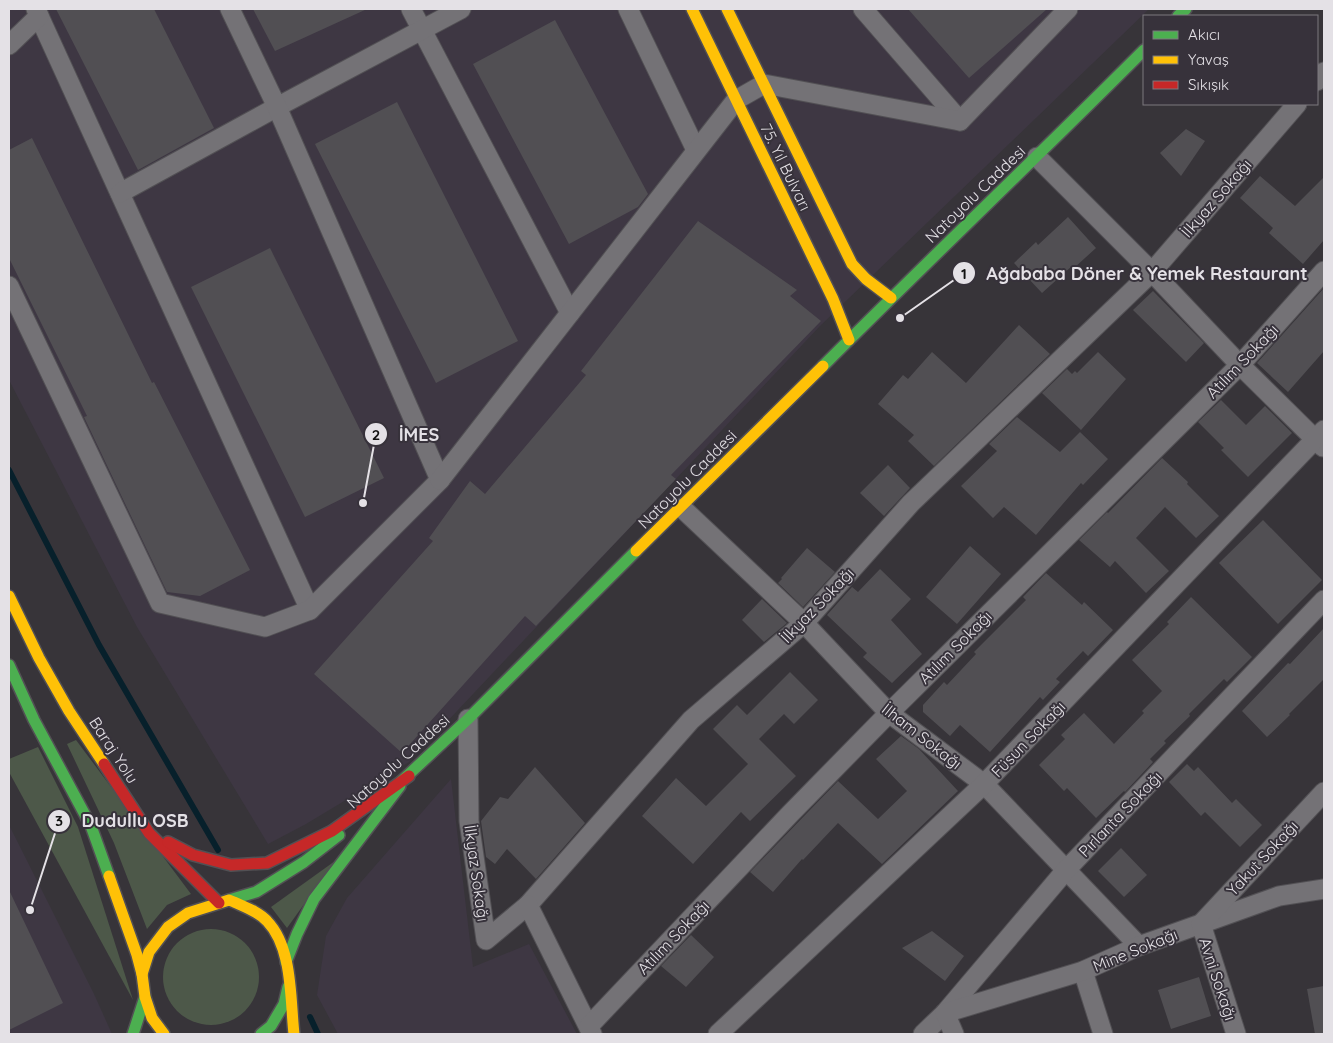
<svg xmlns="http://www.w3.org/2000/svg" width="1333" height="1043" font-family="Quicksand,sans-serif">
  <rect width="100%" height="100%" fill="#373439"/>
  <g fill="#3e3743">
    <path d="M9,9H1149L820,326L409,762L306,824L268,844L137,627L9,380Z"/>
    <path d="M451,779L473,967L529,944L577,1034H338L317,995L326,936L347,898Z"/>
    <path d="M9,825L94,994L112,1034H9Z"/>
  </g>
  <g fill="#4d5849">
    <path d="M76,740L191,894L167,905L147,929L114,843L67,744Z"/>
    <path d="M38,747L78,827L133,1000L9,772V759Z"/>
    <path d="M335,861L287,928L271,907Z"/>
    <circle cx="211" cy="977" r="48"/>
  </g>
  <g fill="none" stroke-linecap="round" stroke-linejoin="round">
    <g stroke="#07202b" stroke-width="6">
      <path d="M9,470L99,645L218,850"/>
      <path d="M310,1017L318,1034"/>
    </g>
  </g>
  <g fill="#514f53">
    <path d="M56,9H154L214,128L138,170Z"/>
    <path d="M253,9H367L275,51Z"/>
    <path d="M908,9H1047L969,78Z"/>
    <path d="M555,20L648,194L638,207L569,244L473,64Z"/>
    <path d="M397,102L518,341L436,383L315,144Z"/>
    <path d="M1186,129L1205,141L1181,176L1160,153Z"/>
    <path d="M32,138L152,383L154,382L250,570L200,596L167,592L84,417L87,416L9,258V150Z"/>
    <path d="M1260,176L1295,206L1324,177V240L1303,264L1269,233L1273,228L1240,198Z"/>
    <path d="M1068,217L1096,248L1074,268L1072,266L1042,293L1014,263L1036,242L1038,245Z"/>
    <path d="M698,221L797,290L790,296L821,321L671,475L676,479L536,626L525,616L402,753L314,674L433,541L429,538L470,481L485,494L586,375L581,371Z"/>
    <path d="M270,248L384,478L305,517L191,287Z"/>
    <path d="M1324,288V351L1288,392L1257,363Z"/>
    <path d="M1153,291L1204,343L1186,362L1133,310Z"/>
    <path d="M1019,325L1050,354L934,466L908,441L914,435L878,404L903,375L908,379L932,352L966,383Z"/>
    <path d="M1098,352L1126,379L1081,430L1042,393L1067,369L1072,374L1075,371L1077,373Z"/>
    <path d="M1221,400L1246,425L1265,406L1292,433L1248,477L1221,450L1224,448L1198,422Z"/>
    <path d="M1017,417L1060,452L1080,432L1108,459L1083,485L1081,483L1036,535L1004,507L993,518L961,486L997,451L989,444Z"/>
    <path d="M1162,458L1188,482L1187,484L1219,516L1196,538L1165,507L1136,538L1169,571L1146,593L1115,561L1110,567L1079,540L1107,512L1108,513Z"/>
    <path d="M888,465L910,488L884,516L860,493Z"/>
    <path d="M1263,520L1322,580L1278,624L1219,563Z"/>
    <path d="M970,546L1001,574L957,624L926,597Z"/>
    <path d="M807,548L835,572L803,607L778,583L782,579L781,578Z"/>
    <path d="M880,569L911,599L891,620L922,654L892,683L863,657L867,653L827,615L852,587L858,592Z"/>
    <path d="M1046,573L1082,605L1084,602L1113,630L1088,656L1083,651L1056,679L1060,682L1043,700L1040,697L990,752L960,725L950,736L923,712V705L944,682L947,685L976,654L974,652L1026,600L1023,597Z"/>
    <path d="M1191,597L1252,657L1227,682L1224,679L1189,714L1190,716L1164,741L1166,743L1150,759L1153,762L1125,792L1124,791L1096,818L1067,788L1064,791L1039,765L1065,739L1061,735L1084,713L1114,744L1144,713L1142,711L1162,691L1132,660L1169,624L1167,622Z"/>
    <path d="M762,599L787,623L764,642L742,620Z"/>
    <path d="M1324,628V679L1289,714L1290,715L1267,737L1242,711L1288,663L1290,664Z"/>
    <path d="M790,672L818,700L794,724L784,714L759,739L796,776L750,821L741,812L693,864L642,816L676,778L706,806L748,764L713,729L737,705L747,715Z"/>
    <path d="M901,736L919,749L958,791L882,864L838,823L803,860L802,859L773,892L750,872L838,781L878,819L907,791L876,759Z"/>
    <path d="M1187,764L1194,771L1198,767L1232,803L1236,799L1262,825L1240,847L1205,812L1201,816L1169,782Z"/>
    <path d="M535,767L585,823L536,879L507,849L495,864L486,857L481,821L500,797L508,799Z"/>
    <path d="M1121,848L1147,875L1124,897L1098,871Z"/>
    <path d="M9,890L63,1003L9,1030Z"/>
    <path d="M932,931L964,956L945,981L902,948Z"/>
    <path d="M691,935L714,957L686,987L661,966Z"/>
    <path d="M1199,977L1211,1016L1171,1029L1158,990Z"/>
    <path d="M1324,986V1034H1315L1307,989Z"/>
  </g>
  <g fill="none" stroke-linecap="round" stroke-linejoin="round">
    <g stroke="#525054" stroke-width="21">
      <g id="street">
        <path d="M411,9L570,313"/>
        <path d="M628,9L696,150"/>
        <path d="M863,9L960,121"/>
        <path d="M39,16L310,610"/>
        <path d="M9,45L39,16L36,9"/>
        <path d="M1317,81L1324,72"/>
        <path d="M1037,157L1152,272L1240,365L1323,447"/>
        <path d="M120,193L277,107L461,9"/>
        <path d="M9,286L160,603L265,627L310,610L440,480L277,107L230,9"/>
        <path d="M440,480L736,100L764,84L960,121L1068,9"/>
        <path d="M682,508L804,623L889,713L984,784L1139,946"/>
        <path d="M468,719L469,821L486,940L528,905L691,720L804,623L911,503L1152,272L1297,104"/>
        <path d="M528,905L592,1034"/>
        <path d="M1083,971L1103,1034"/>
        <path d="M589,1026L790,814L889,713L1240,365L1324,271"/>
        <path d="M718,1034L984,784L1324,430"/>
        <path d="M923,1034L945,1013L1066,870L1324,600"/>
        <path d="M954,1034L945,1013L1083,971L1139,946L1279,896L1324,889"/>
        <path d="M1236,1034L1201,924L1324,792"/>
      </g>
    </g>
    <g stroke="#525054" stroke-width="14">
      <g id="fast">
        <path d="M1178,16L1186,9"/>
        <path d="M823,366C929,260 1038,156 1144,50"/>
        <path d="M9,665L34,720L91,826L109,876"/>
        <path d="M392,790L468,719L636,551"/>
        <path d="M229,900L256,892L304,862L339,835"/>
        <path d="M286,962L297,934L314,899L400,786"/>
        <path d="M133,1034L145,997"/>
        <path d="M261,1034L271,1026L284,1004L288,987"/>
      </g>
    </g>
    <g stroke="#525054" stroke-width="14">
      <g id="slow">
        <path d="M692,9L833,299L849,340"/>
        <path d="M727,9L852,264L866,279L891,298"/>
        <path d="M636,551L823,366"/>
        <path d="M9,596L39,658L69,711L104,764"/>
        <path d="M109,876L137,955L142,974L145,997L152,1018L164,1034"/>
        <path d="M142,974L149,952L168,927L188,913L229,900L234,902C245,907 259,912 267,921C293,948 290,999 294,1034"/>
      </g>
    </g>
    <g stroke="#525054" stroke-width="14">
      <g id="jam">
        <path d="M104,764L149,833L219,903"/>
        <path d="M168,842L193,855L231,865L267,863L332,831L409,776"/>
      </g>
    </g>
    <use href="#street" stroke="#747276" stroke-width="19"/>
    <use href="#fast" stroke="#4caf50" stroke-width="11"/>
    <use href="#slow" stroke="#ffc107" stroke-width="11"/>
    <use href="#jam" stroke="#c62828" stroke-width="11"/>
  </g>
  <g text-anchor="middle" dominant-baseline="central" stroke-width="4" stroke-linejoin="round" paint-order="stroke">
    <g font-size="16" fill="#e4e1e6" stroke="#37323b">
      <text transform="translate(786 167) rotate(64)">75. Yıl Bulvarı</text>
      <text transform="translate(975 194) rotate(-44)">Natoyolu Caddesi</text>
      <text transform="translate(1216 198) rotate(-49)">İlkyaz Sokağı</text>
      <text transform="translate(1242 361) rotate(-46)">Atılım Sokağı</text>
      <text transform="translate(687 479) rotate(-45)">Natoyolu Caddesi</text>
      <text transform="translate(817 605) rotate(-46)">İlkyaz Sokağı</text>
      <text transform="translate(955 647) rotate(-45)">Atılım Sokağı</text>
      <text transform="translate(922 736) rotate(38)">İlham Sokağı</text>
      <text transform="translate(1028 739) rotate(-46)">Füsun Sokağı</text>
      <text transform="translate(114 750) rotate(57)">Baraj Yolu</text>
      <text transform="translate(398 761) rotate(-42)">Natoyolu Caddesi</text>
      <text transform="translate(1120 814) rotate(-46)">Pırlanta Sokağı</text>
      <text transform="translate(1262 858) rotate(-47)">Yakut Sokağı</text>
      <text transform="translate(477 873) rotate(82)">İlkyaz Sokağı</text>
      <text transform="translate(673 937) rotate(-46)">Atılım Sokağı</text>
      <text transform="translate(1135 950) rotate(-22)">Mine Sokağı</text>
      <text transform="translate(1218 979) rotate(72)">Avni Sokağı</text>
    </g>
  </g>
  <path fill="none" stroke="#e4e1e6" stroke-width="2" d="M900 318L964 273M363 503L376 434M30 910L59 821"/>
  <g fill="#e4e1e6" stroke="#37323b" stroke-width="2">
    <circle cx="900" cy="318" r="5"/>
    <circle cx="363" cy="503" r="5"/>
    <circle cx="30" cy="910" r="5"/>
    <circle cx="964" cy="273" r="12"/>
    <circle cx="376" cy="434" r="12"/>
    <circle cx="59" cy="821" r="12"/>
  </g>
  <g font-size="15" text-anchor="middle" font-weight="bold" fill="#111">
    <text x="964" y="279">1</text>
    <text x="376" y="440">2</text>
    <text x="59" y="826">3</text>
  </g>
  <g font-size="18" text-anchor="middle" font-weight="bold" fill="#e4e1e6" stroke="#37323b" stroke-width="4" stroke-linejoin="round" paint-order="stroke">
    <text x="1147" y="280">Ağababa Döner &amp; Yemek Restaurant</text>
    <text x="419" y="441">İMES</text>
    <text x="135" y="827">Dudullu OSB</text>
  </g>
  <rect width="1333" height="1043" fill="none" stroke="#e4e1e6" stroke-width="20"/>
  <rect x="1143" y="15" width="175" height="90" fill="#37323b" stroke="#7c787f"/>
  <rect x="1153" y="31" width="25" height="8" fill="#4caf50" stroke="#7c787f"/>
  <text x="1188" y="40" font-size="15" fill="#e4e1e6">Akıcı</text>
  <rect x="1153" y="56" width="25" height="8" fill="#ffc107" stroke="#7c787f"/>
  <text x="1188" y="65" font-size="15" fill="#e4e1e6">Yavaş</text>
  <rect x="1153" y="81" width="25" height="8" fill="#c62828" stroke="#7c787f"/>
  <text x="1188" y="90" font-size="15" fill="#e4e1e6">Sıkışık</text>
</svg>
